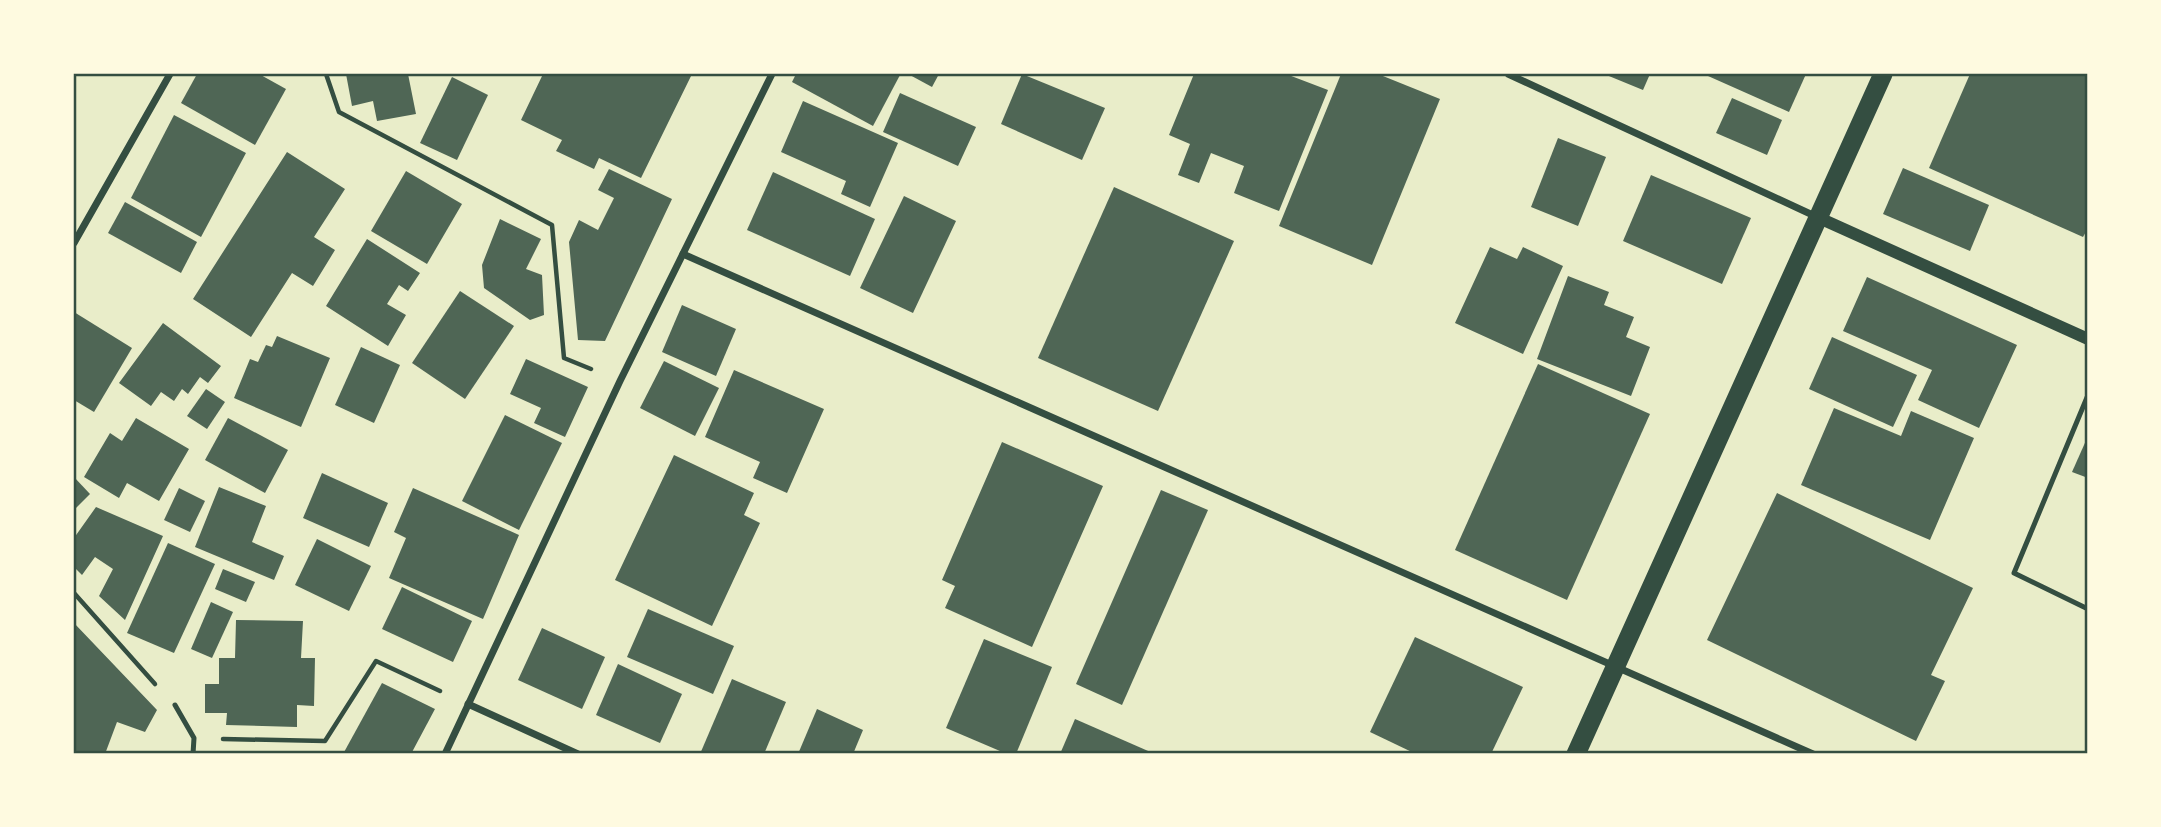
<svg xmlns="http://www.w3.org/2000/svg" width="2161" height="827" font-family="'Zilla Slab',serif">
  <rect width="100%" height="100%" fill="#e9edc9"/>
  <g fill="#4f6655">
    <path d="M197,74H259L286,89L255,145L181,103Z"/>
    <path d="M346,74H408L416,114L377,121L373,101L352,106Z"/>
    <path d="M543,74H692L641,178L599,158L594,169L556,151L562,140L521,120Z"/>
    <path d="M796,74H897L900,75L873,126L792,82Z"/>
    <path d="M908,74H939L932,87Z"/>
    <path d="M1022,74L1105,108L1082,160L1001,124Z"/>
    <path d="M1194,74H1286L1328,90L1279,211L1234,193L1244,166L1211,153L1199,183L1178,175L1190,144L1169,135Z"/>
    <path d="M1341,74H1378L1440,99L1372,265L1279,226Z"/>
    <path d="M1604,74H1650L1643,90Z"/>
    <path d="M1709,74H1806L1789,112L1708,76Z"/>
    <path d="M1970,74H2088V228L2083,237L1929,168Z"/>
    <path d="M452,77L488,95L457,160L420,143Z"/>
    <path d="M900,93L976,127L958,166L883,132Z"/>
    <path d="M1732,98L1782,120L1767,155L1716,133Z"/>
    <path d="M803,101L898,143L870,207L841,194L846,181L781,152Z"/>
    <path d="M174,115L246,153L201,237L131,198Z"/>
    <path d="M1558,138L1606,157L1578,226L1531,207Z"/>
    <path d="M287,152L345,189L314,237L335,250L313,286L292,273L251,337L193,299Z"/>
    <path d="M1903,168L1989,205L1970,251L1883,214Z"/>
    <path d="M609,169L672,199L605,341L578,340L569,242L579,220L598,230L614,198L598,190Z"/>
    <path d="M406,171L462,204L427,264L371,231Z"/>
    <path d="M773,172L875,219L850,276L747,230Z"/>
    <path d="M1651,175L1751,218L1722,284L1623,241Z"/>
    <path d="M1114,187L1234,241L1158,411L1038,358Z"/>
    <path d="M904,196L956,221L913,313L860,288Z"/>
    <path d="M125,202L197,242L181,273L108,233Z"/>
    <path d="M500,219L541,239L526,269L542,275L544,315L530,320L484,288L482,265Z"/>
    <path d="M367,239L420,273L408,291L399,285L387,304L406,315L388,346L326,306Z"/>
    <path d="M1490,247L1517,259L1523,247L1563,266L1523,354L1455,323Z"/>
    <path d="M1568,276L1609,292L1604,305L1634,317L1626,337L1650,347L1631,396L1537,359Z"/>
    <path d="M1867,277L2017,345L1979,428L1918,400L1932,370L1843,331Z"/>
    <path d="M460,291L514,326L465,399L412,363Z"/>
    <path d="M682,305L736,329L716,376L662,352Z"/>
    <path d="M74,312L132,348L94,412L74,400Z"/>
    <path d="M163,323L221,366L208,383L200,377L188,394L182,389L174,401L161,392L151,406L119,383Z"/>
    <path d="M277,336L330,358L301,427L234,398L250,359L258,362L266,345L272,347Z"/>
    <path d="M1832,337L1917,375L1893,427L1809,389Z"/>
    <path d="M361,347L400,365L374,423L335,405Z"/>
    <path d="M526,359L588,387L565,437L534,423L541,408L510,394Z"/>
    <path d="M664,361L719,388L695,436L640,408Z"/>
    <path d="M1538,364L1650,414L1567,600L1455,550Z"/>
    <path d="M734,370L824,409L787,493L753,478L760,462L705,437Z"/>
    <path d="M206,389L225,402L207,429L187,416Z"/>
    <path d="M1834,408L1901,436L1911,411L1974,438L1930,540L1801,485Z"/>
    <path d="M505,415L562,443L519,530L462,501Z"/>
    <path d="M136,418L189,449L159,501L127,483L119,498L84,477L110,433L122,441Z"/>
    <path d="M228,418L288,450L265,493L205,460Z"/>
    <path d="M2088,436V478L2072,472Z"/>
    <path d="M1002,442L1103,486L1032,647L945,608L955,586L942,580Z"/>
    <path d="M674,455L754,493L744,515L760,523L712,626L615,580Z"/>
    <path d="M322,473L388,503L369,547L303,518Z"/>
    <path d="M74,477L90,494L74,510Z"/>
    <path d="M219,487L266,506L252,542L284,556L274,580L195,547Z"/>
    <path d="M179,488L205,501L190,532L164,520Z"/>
    <path d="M413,488L519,535L483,619L389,578L406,538L394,532Z"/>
    <path d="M1161,490L1208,510L1122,705L1076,684Z"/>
    <path d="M1777,493L1973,588L1931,675L1945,681L1916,741L1707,640Z"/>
    <path d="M96,507L163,536L125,620L99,596L113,569L95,557L82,575L74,567V538Z"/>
    <path d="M317,539L371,566L349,611L295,585Z"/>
    <path d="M168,543L215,564L174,653L127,633Z"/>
    <path d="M223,569L255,582L246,602L215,589Z"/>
    <path d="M402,587L472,621L453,662L382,629Z"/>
    <path d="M211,602L233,612L212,658L191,649Z"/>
    <path d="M648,609L734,646L713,694L627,657Z"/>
    <path d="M236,620L303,621L301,658H315L314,706L297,705V727L226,725L227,713H205V684H219V658H235Z"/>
    <path d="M74,623L157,710L145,732L117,722L105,754H74Z"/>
    <path d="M542,628L605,657L582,709L518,680Z"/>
    <path d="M1415,637L1523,687L1491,754H1416L1370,732Z"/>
    <path d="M984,639L1052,667L1016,754H1007L946,728Z"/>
    <path d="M618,664L682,694L660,743L596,715Z"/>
    <path d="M732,679L786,702L764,754H700Z"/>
    <path d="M382,683L435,709L411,754H343Z"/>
    <path d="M817,709L863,730L853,754H798Z"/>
    <path d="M1075,719L1155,754H1060Z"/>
  </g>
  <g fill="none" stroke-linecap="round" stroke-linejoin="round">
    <g stroke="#344e41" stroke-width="4.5">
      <path d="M326,74L339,112L552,225L564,358L591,369"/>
      <path d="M74,593L155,684"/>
      <path d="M223,739L325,741L376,661L440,691"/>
    </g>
    <g stroke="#344e41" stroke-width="5">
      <path d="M2088,395L2014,573L2088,609"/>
      <path d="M175,705L194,738L193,754"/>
    </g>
    <g stroke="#344e41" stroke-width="7">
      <path d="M1508,74L1817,217"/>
      <path d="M74,243L170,74"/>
      <path d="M683,254L1813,754"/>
      <path d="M468,704L578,754"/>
      <path d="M445,754L620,381L772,74"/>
    </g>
    <path stroke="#344e41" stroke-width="12" d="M1817,217L2088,339"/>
    <path stroke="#344e41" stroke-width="19" d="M1576,754L1883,74"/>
  </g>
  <rect width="2161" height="827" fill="none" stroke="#fefae0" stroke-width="150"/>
  <rect x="75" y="75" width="2011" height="677" fill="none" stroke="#344e41" stroke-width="2.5"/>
</svg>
